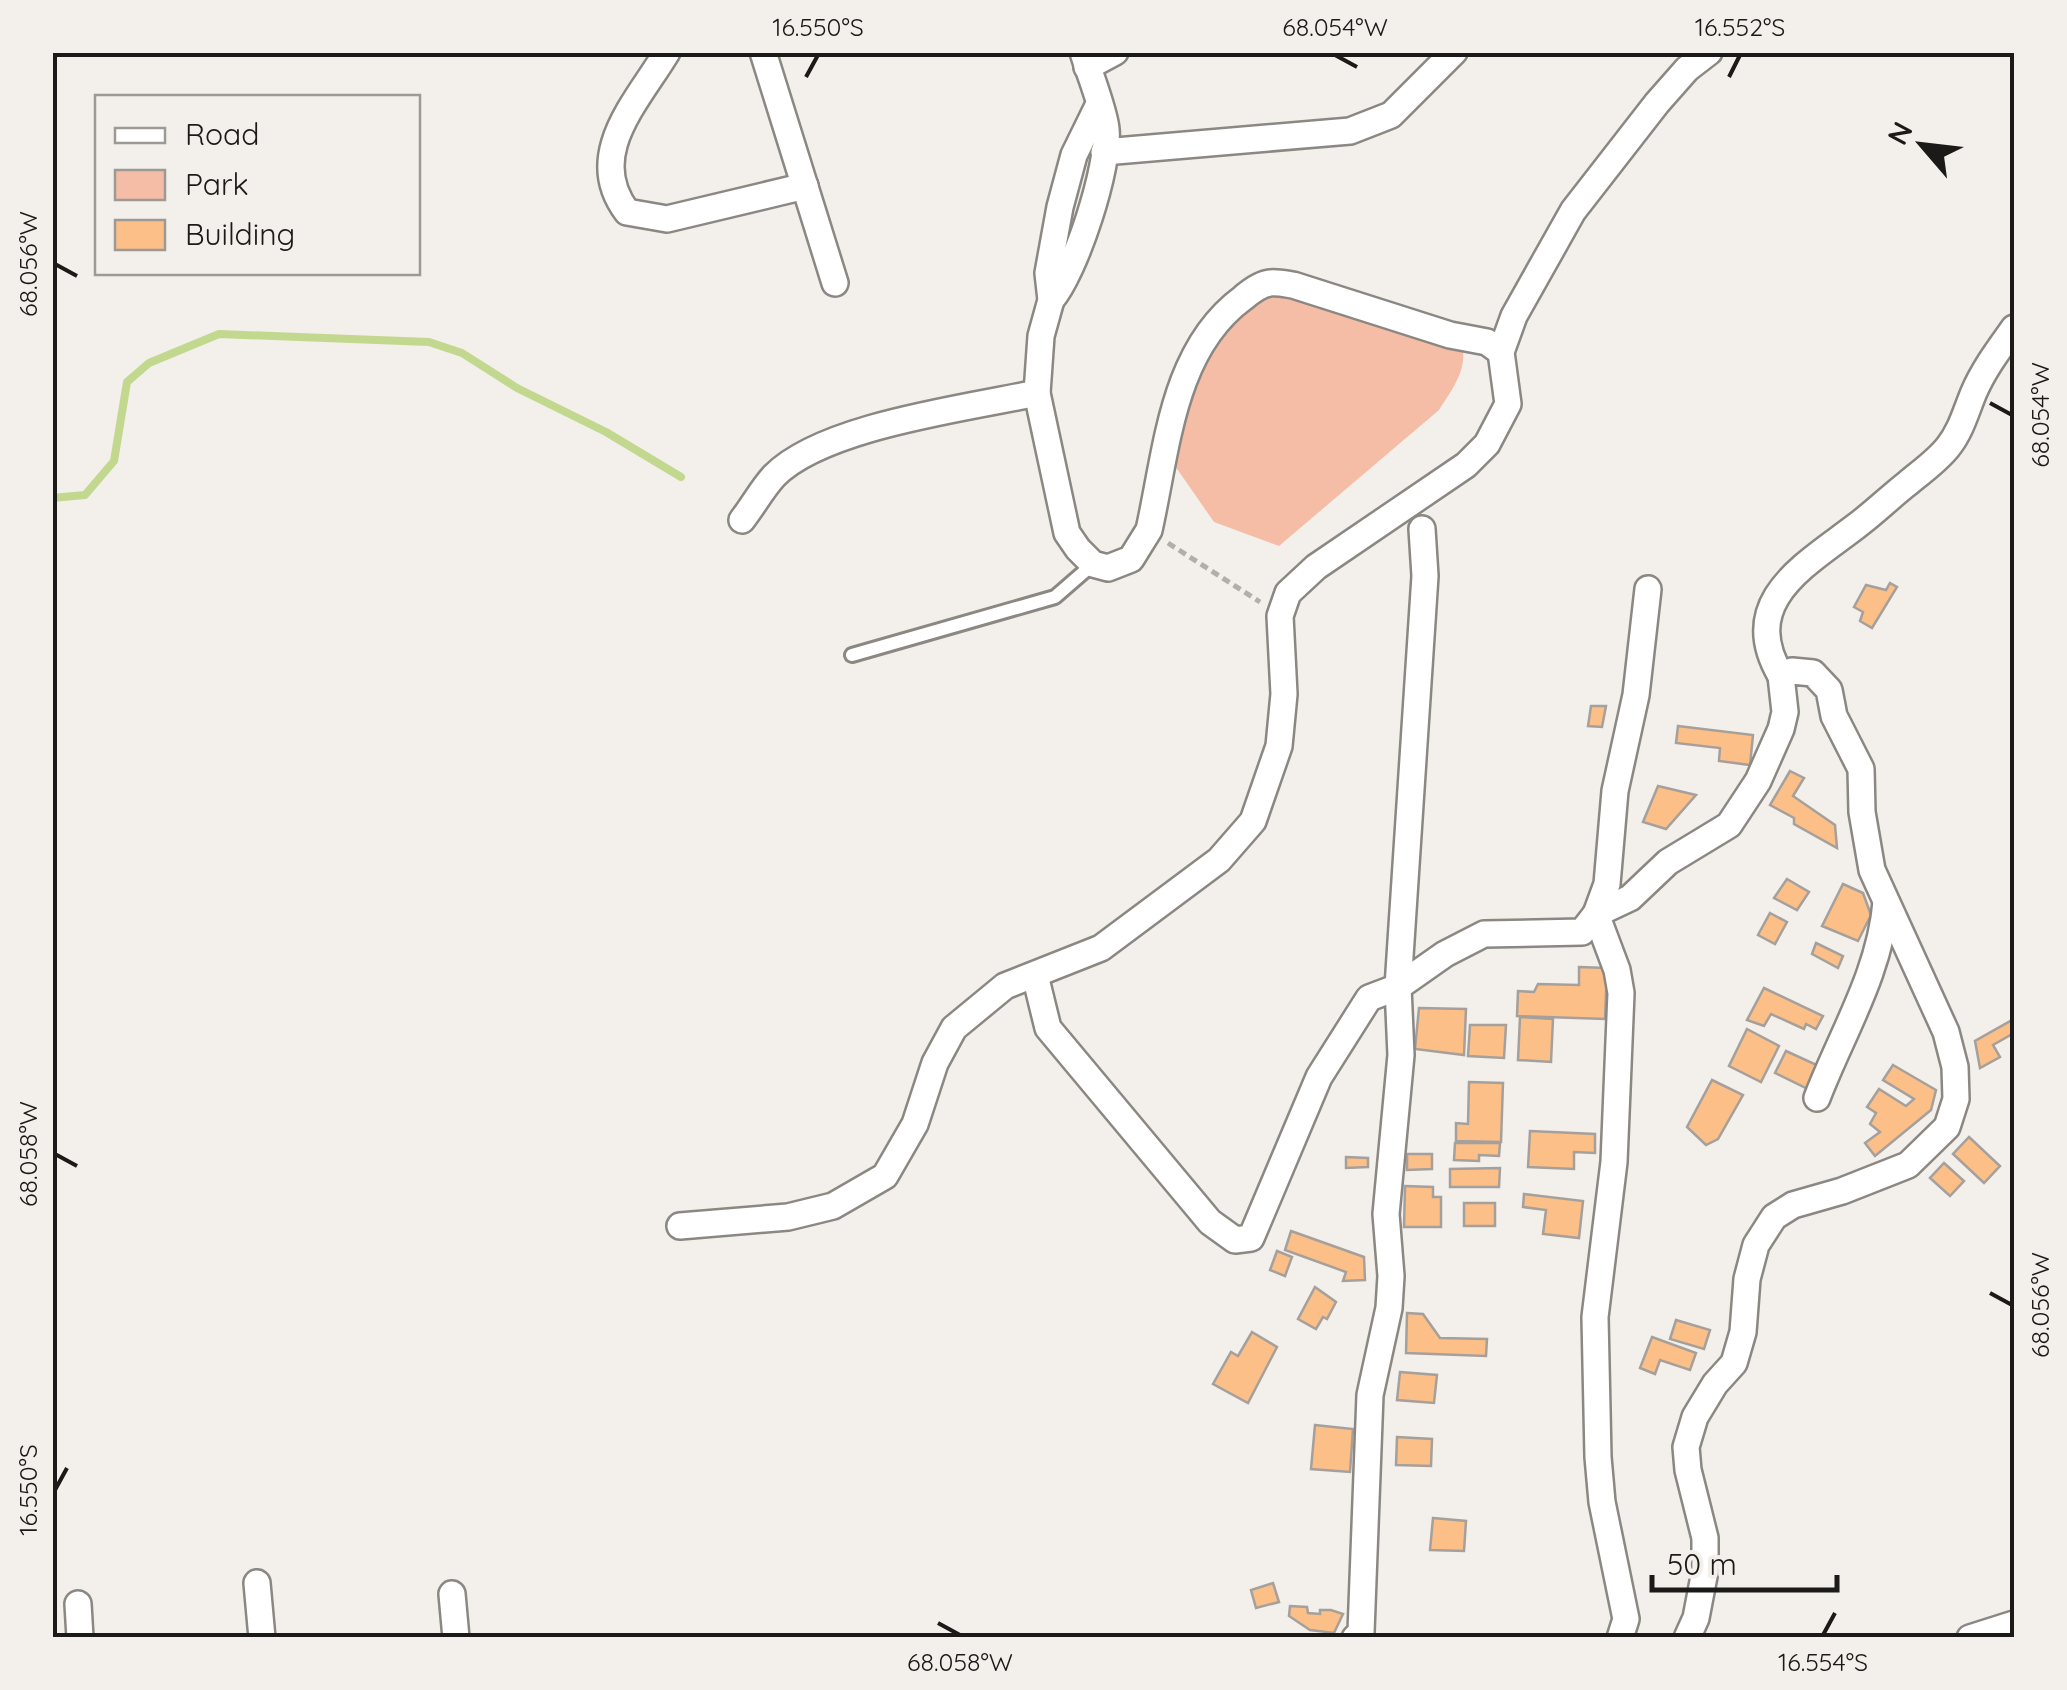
<svg xmlns="http://www.w3.org/2000/svg" width="2067" height="1690" font-family="Quicksand,sans-serif">
  <rect width="100%" height="100%" fill="#f3efea"/>
  <path fill="#f6bda6" d="M1264,276L1462,345C1468,369 1452,390 1439,410L1279,546L1214,522L1166,453L1182,381Z"/>
  <g fill="none" stroke-linecap="round" stroke-linejoin="round">
    <path stroke="#c1d88e" stroke-width="8" d="M52,498L85,495L114,461L127,382L149,363L219,334L429,342L462,353L517,388L606,432L681,477"/>
  </g>
  <g fill="#fcbf87" stroke="#a5a09b" stroke-width="2.5">
    <path d="M1890,583L1897,587L1872,628L1860,621L1863,612L1854,607L1866,585L1886,590Z"/>
    <path d="M1591,706H1606L1602,727L1588,726Z"/>
    <path d="M1678,726L1753,735L1750,765L1719,761L1720,748L1676,743Z"/>
    <path d="M1790,771L1804,778L1793,796L1835,825L1837,848L1794,824V818L1770,805Z"/>
    <path d="M1658,786L1696,795L1666,829L1643,822Z"/>
    <path d="M1787,879L1809,892L1797,910L1774,898Z"/>
    <path d="M1843,884L1863,893L1871,915L1858,941L1822,926Z"/>
    <path d="M1770,913L1787,922L1775,944L1758,935Z"/>
    <path d="M1816,943L1843,956L1838,968L1812,954Z"/>
    <path d="M1579,967L1607,968L1605,1019L1517,1016L1518,991L1534,992L1538,984L1579,985Z"/>
    <path d="M1764,988L1823,1016L1816,1029L1806,1024L1804,1029L1771,1014L1764,1026L1747,1020Z"/>
    <path d="M1419,1008L1466,1009L1464,1055L1415,1049Z"/>
    <path d="M1520,1017L1553,1019L1551,1062L1518,1060Z"/>
    <path d="M2014,1019V1033L1993,1045L2000,1057L1980,1068L1975,1041Z"/>
    <path d="M1470,1025H1506L1504,1058L1468,1056Z"/>
    <path d="M1747,1029L1779,1046L1761,1082L1729,1066Z"/>
    <path d="M1786,1051L1819,1066L1808,1089L1775,1073Z"/>
    <path d="M1893,1065L1936,1090L1931,1110L1875,1156L1865,1143L1880,1132L1870,1124L1876,1113L1867,1107L1879,1089L1906,1106L1914,1099L1883,1080Z"/>
    <path d="M1712,1080L1743,1095L1718,1139L1706,1145L1687,1127Z"/>
    <path d="M1469,1082L1503,1083L1501,1142L1456,1141V1123L1468,1124Z"/>
    <path d="M1530,1131L1595,1134V1153L1574,1152V1169L1528,1167Z"/>
    <path d="M1969,1137L2000,1166L1984,1183L1953,1154Z"/>
    <path d="M1455,1143H1500L1499,1156L1479,1155V1161L1454,1160Z"/>
    <path d="M1407,1154H1432V1169L1407,1170Z"/>
    <path d="M1346,1157L1368,1158V1167L1346,1168Z"/>
    <path d="M1944,1163L1964,1181L1950,1196L1930,1178Z"/>
    <path d="M1500,1168L1499,1187H1450V1169Z"/>
    <path d="M1405,1186L1433,1187V1197H1441V1227H1404Z"/>
    <path d="M1524,1194L1583,1201L1579,1238L1543,1234L1546,1210L1523,1207Z"/>
    <rect x="1464" y="1203" width="31" height="23"/>
    <path d="M1291,1231L1364,1257L1365,1280L1343,1281L1346,1272L1285,1250Z"/>
    <path d="M1277,1251L1292,1257L1285,1276L1270,1270Z"/>
    <path d="M1315,1287L1336,1302L1327,1319L1323,1317L1316,1329L1298,1319Z"/>
    <path d="M1407,1313L1423,1314L1440,1338L1487,1339L1486,1356L1406,1353Z"/>
    <path d="M1676,1320L1710,1330L1704,1349L1670,1339Z"/>
    <path d="M1252,1332L1277,1347L1248,1403L1213,1384L1231,1352L1238,1356Z"/>
    <path d="M1652,1337L1696,1353L1690,1370L1660,1360L1655,1374L1640,1368Z"/>
    <path d="M1400,1372L1437,1375L1434,1403L1397,1400Z"/>
    <path d="M1315,1425L1353,1429L1350,1472L1311,1469Z"/>
    <path d="M1397,1437L1432,1439L1431,1466L1396,1465Z"/>
    <path d="M1433,1518L1466,1521L1464,1551L1430,1550Z"/>
    <path d="M1273,1583L1279,1602L1256,1608L1251,1590Z"/>
    <path d="M1290,1606L1307,1607L1308,1613L1320,1614V1610H1331L1343,1614L1334,1633L1310,1630L1289,1616Z"/>
  </g>
  <g fill="none" stroke-linecap="round" stroke-linejoin="round">
    <g stroke="#8b8883" stroke-width="18">
      <path id="lane" d="M852,655L1055,597L1093,564"/>
    </g>
    <g stroke="#8b8883" stroke-width="30">
      <g id="street">
        <path d="M667,52C637,102 584,155 627,212L667,219L805,186"/>
        <path d="M763,52L835,283"/>
        <path d="M1087,67L1115,52"/>
        <path d="M1098,106L1074,155L1060,207L1048,273L1051,300L1041,336L1037,393L1067,533L1078,549L1093,564L1108,568L1131,559L1149,530C1167,450 1172,350 1243,298C1250,292 1261,284 1270,283C1277,282 1286,284 1293,285L1450,335L1487,342L1501,352"/>
        <path d="M1104,152L1350,131L1391,115L1454,52"/>
        <path d="M1051,300C1075,273 1110,166 1106,129C1104,109 1089,73 1083,52"/>
        <path d="M742,520C753,506 762,489 774,476C823,426 967,408 1037,393"/>
        <path d="M1781,676C1737,602 1804,566 1855,527C1874,513 1890,497 1908,483C1921,472 1937,461 1948,447C1961,431 1966,411 1974,392C1984,369 1999,349 2014,328"/>
        <path d="M1035,975L1048,1028L1210,1222L1235,1240L1251,1238L1319,1077L1369,998L1398,987L1445,954L1484,934L1582,932L1596,914L1630,898L1668,862L1729,825L1758,781L1781,729L1785,712L1781,676L1792,671L1813,673L1829,690L1834,716L1861,769L1862,812L1872,870L1946,1032L1955,1067L1956,1099L1947,1127L1908,1165L1842,1191L1793,1205L1774,1217L1756,1245L1747,1279L1743,1332L1734,1363L1715,1384L1695,1417L1686,1447L1688,1470L1705,1538V1571L1696,1618L1687,1638"/>
        <path d="M1817,1098C1842,1033 1880,973 1886,902"/>
        <path d="M680,1226L788,1217L833,1206L885,1176L915,1124L935,1063L954,1028L1005,986L1101,948L1219,860L1253,821L1279,746L1284,694L1280,616L1288,593L1316,567L1466,465L1487,444L1508,404L1501,352L1514,316L1573,211L1657,103L1687,69L1709,52"/>
        <path d="M257,1583L262,1638"/>
        <path d="M452,1594L456,1638"/>
        <path d="M78,1604L80,1638"/>
        <path d="M1355,1638L1361,1632L1370,1395L1389,1308L1391,1276L1386,1214L1401,1055L1398,987L1425,576L1422,529"/>
        <path d="M1620,1638L1626,1619L1602,1502L1598,1457L1595,1317L1614,1162L1621,993L1617,970L1596,914L1607,884L1615,791L1636,695L1648,589"/>
        <path d="M1970,1638L2014,1624"/>
      </g>
    </g>
    <path stroke="#b2afab" stroke-width="5" stroke-dasharray="8 5" stroke-linecap="butt" d="M1168,543L1260,602"/>
    <use href="#lane" stroke="#fff" stroke-width="12"/>
    <use href="#street" stroke="#fff" stroke-width="25"/>
  </g>
  <path fill="none" stroke="#1b1a18" stroke-width="4" d="M1335,55L1357,67M806,77L818,55M1729,77L1740,55M55,264L77,276M1990,403L2012,415M55,1154L77,1166M1990,1293L2012,1305M55,1490L67,1468M938,1623L960,1635M1823,1635L1835,1613"/>
  <rect width="2067" height="1690" fill="none" stroke="#f3efea" stroke-width="110"/>
  <rect x="95" y="95" width="325" height="180" fill="#f3efea" stroke="#9d9a96" stroke-width="2.5"/>
  <rect x="115" y="128" width="50" height="15" fill="#ffffff" stroke="#9d9a96" stroke-width="2.5"/>
  <text x="185" y="145" font-size="30" fill="#1b1a18">Road</text>
  <rect x="115" y="170" width="50" height="30" fill="#f6bda6" stroke="#9d9a96" stroke-width="2.5"/>
  <text x="185" y="195" font-size="30" fill="#1b1a18">Park</text>
  <rect x="115" y="220" width="50" height="30" fill="#fcbf87" stroke="#9d9a96" stroke-width="2.5"/>
  <text x="185" y="245" font-size="30" fill="#1b1a18">Building</text>
  <g transform="translate(1922 145) rotate(298)" stroke="#f3efea" stroke-width="8" paint-order="stroke">
  <path d="M0-8L18 38L0 25L-18 38Z" fill="#1b1a18"/>
  <text y="-15" font-size="28" font-weight="bold" text-anchor="middle" fill="#1b1a18">N</text>
  </g>
  <path d="M1652 1575v15h185v-15" fill="none" stroke="#1b1a18" stroke-width="5"/>
  <text x="1667" y="1575" font-size="30" fill="#1b1a18" stroke="#f3efea" stroke-width="8" paint-order="stroke">50 m</text>
  <rect x="55" y="55" width="1957" height="1580" fill="none" stroke="#1b1a18" stroke-width="4"/>
  <g font-size="25" text-anchor="middle" fill="#1b1a18">
    <text x="818" y="36">16.550°S</text>
    <text x="1335" y="36">68.054°W</text>
    <text x="1740" y="36">16.552°S</text>
    <text transform="translate(28 264) rotate(-90)" y="9">68.056°W</text>
    <text transform="translate(2040 415) rotate(-90)" y="9">68.054°W</text>
    <text transform="translate(28 1154) rotate(-90)" y="9">68.058°W</text>
    <text transform="translate(2040 1305) rotate(-90)" y="9">68.056°W</text>
    <text transform="translate(28 1490) rotate(-90)" y="9">16.550°S</text>
    <text x="960" y="1671">68.058°W</text>
    <text x="1823" y="1671">16.554°S</text>
  </g>
</svg>
